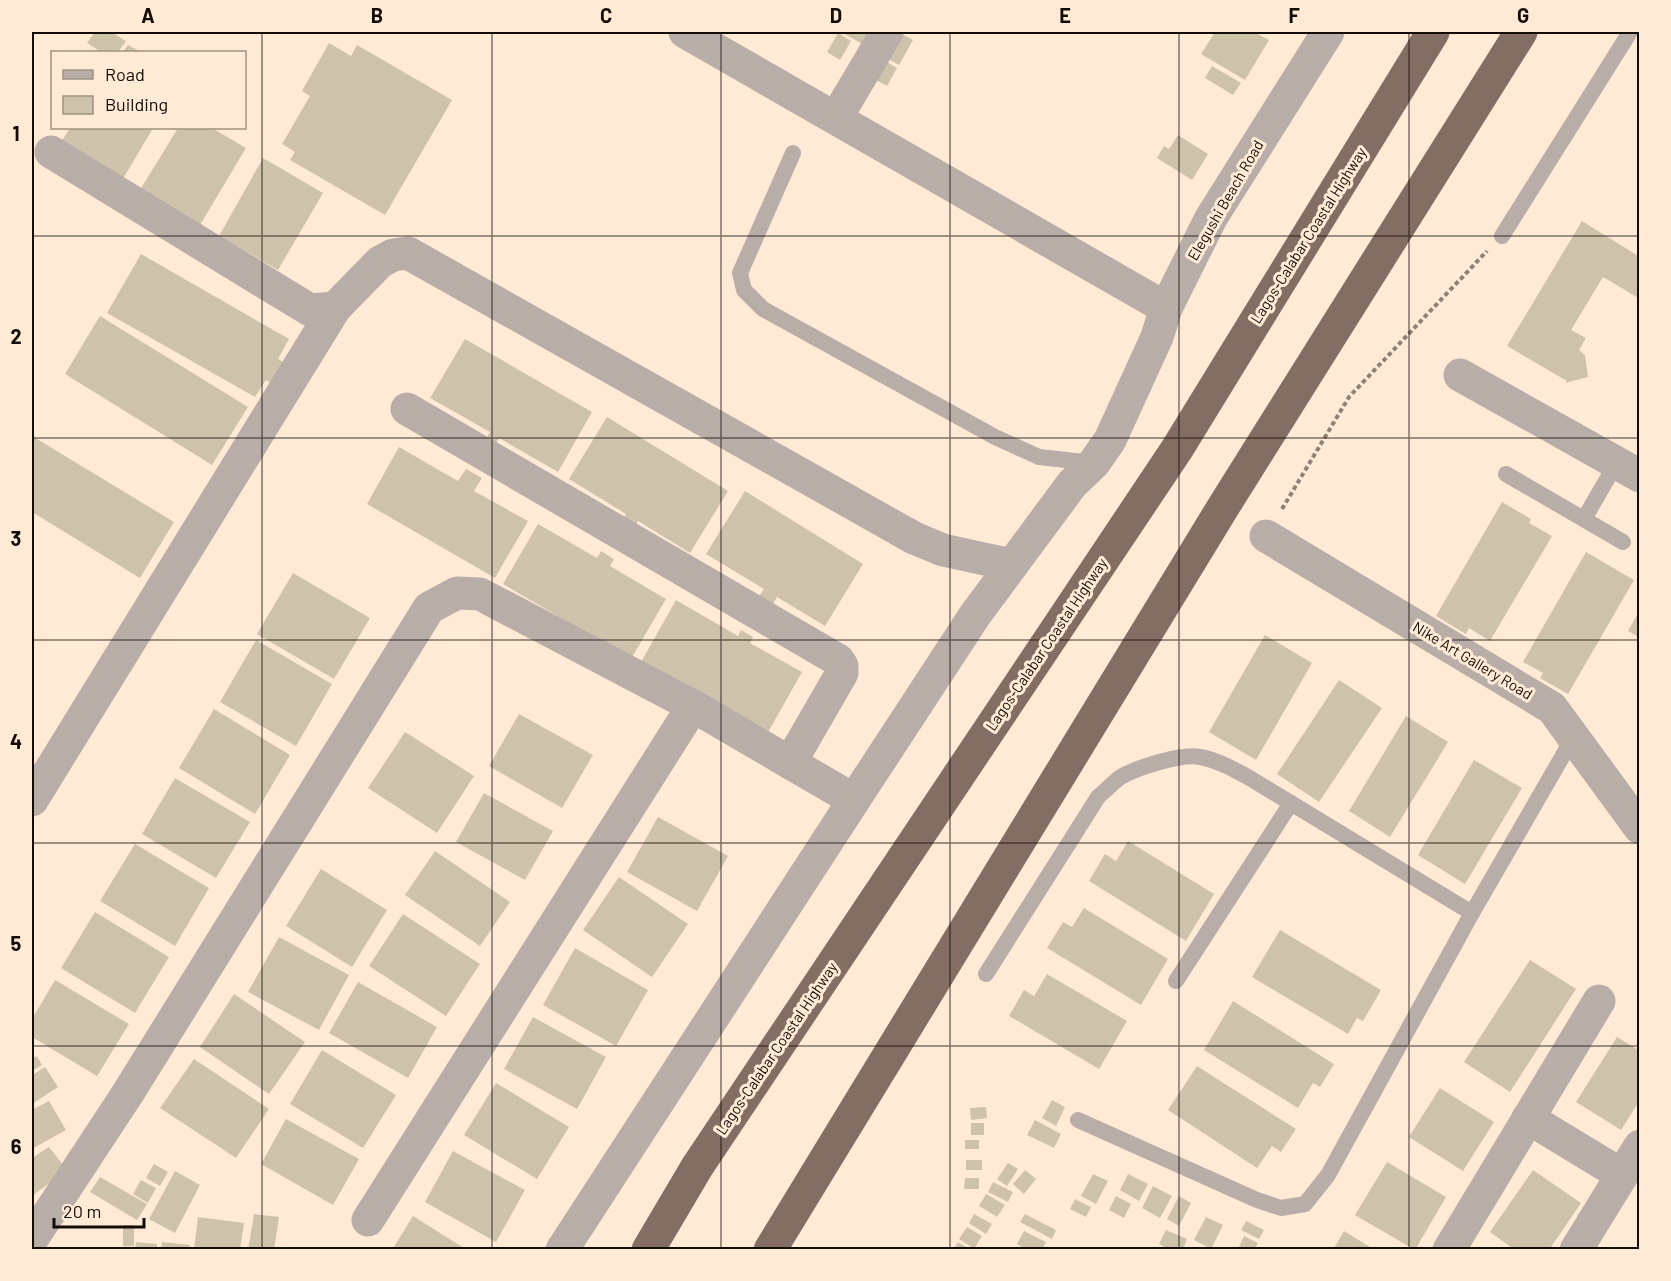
<svg xmlns="http://www.w3.org/2000/svg" width="1671" height="1281" font-family="Barlow,sans-serif">
  <rect width="100%" height="100%" fill="#ffead6"/>
  <g fill="#cfc2ab">
    <path d="M95,32H111L126,41L118,52H101L87,43Z"/>
    <path d="M841,32H898L913,40L899,65Z"/>
    <path d="M1215,32H1254L1269,40L1245,80L1201,54Z"/>
    <path d="M838,33L851,41L840,60L827,52Z"/>
    <path d="M329,43L351,56L357,45L452,100L385,215L290,160L295,152L282,144L310,96L302,91Z"/>
    <path d="M128,45L141,52H123Z"/>
    <path d="M885,61L897,68L887,86L874,79Z"/>
    <path d="M1212,66L1241,83L1233,95L1205,78Z"/>
    <path d="M70,128H153L123,179L61,142Z"/>
    <path d="M178,128H212L246,148L200,225L140,190Z"/>
    <path d="M1178,135L1208,154L1192,180L1157,158L1164,146L1169,149Z"/>
    <path d="M263,158L323,193L278,270L219,236Z"/>
    <path d="M1582,221L1640,257V299L1603,277L1571,330L1586,338L1579,350L1585,355L1588,377L1565,383L1567,381L1507,346Z"/>
    <path d="M141,254L289,339L278,359L287,364L275,385L266,380L255,397L107,313Z"/>
    <path d="M100,316L248,407L212,465L65,374Z"/>
    <path d="M465,339L592,412L558,472L499,438L493,448L484,443L490,432L430,398Z"/>
    <path d="M607,417L728,491L690,553L638,521L633,529L621,522L626,514L569,479Z"/>
    <path d="M32,436L174,522L140,578L32,512Z"/>
    <path d="M399,447L458,481L466,469L482,478L474,491L528,521L495,578L367,504Z"/>
    <path d="M745,491L863,564L825,626L777,597L772,606L758,598L764,589L706,554Z"/>
    <path d="M1502,502L1531,519L1529,523L1552,536L1490,641L1469,628L1466,634L1436,616Z"/>
    <path d="M538,524L597,558L601,551L614,559L610,566L666,599L631,659L503,584Z"/>
    <path d="M1586,552L1634,580L1568,694L1540,678L1543,673L1523,662Z"/>
    <path d="M293,573L370,618L334,679L257,634Z"/>
    <path d="M676,600L738,636L741,630L753,637L750,643L802,672L767,734L641,662Z"/>
    <path d="M1640,610V638L1628,631Z"/>
    <path d="M1265,635L1312,663L1256,760L1209,732Z"/>
    <path d="M256,640L332,684L296,746L220,702Z"/>
    <path d="M1339,680L1382,708L1319,802L1277,774Z"/>
    <path d="M214,709L290,755L255,814L179,768Z"/>
    <path d="M519,714L593,755L562,808L489,766Z"/>
    <path d="M1406,716L1448,742L1390,837L1349,811Z"/>
    <path d="M405,732L474,776L437,833L368,788Z"/>
    <path d="M1474,760L1522,788L1465,884L1418,855Z"/>
    <path d="M175,778L250,822L216,878L142,834Z"/>
    <path d="M484,793L553,831L525,880L456,842Z"/>
    <path d="M658,817L728,856L697,911L627,872Z"/>
    <path d="M1128,841L1214,894L1186,941L1089,881L1105,854L1116,861Z"/>
    <path d="M135,844L209,888L175,946L100,901Z"/>
    <path d="M435,851L510,902L480,946L405,895Z"/>
    <path d="M321,869L387,910L352,967L286,926Z"/>
    <path d="M619,877L688,924L652,977L583,930Z"/>
    <path d="M1084,908L1168,959L1141,1005L1047,948L1063,922L1072,927Z"/>
    <path d="M95,912L169,957L135,1013L61,968Z"/>
    <path d="M403,914L480,964L446,1016L369,966Z"/>
    <path d="M1280,930L1381,990L1363,1021L1357,1018L1348,1034L1252,977Z"/>
    <path d="M279,937L349,975L319,1030L248,992Z"/>
    <path d="M575,948L648,990L616,1046L543,1005Z"/>
    <path d="M1530,960L1576,989L1510,1092L1464,1062Z"/>
    <path d="M1047,974L1127,1021L1099,1069L1009,1016L1024,990L1034,996Z"/>
    <path d="M55,980L129,1024L97,1076L32,1037V1019Z"/>
    <path d="M358,982L437,1027L408,1078L329,1033Z"/>
    <path d="M234,994L305,1042L269,1094L200,1047Z"/>
    <path d="M1233,1001L1334,1064L1320,1087L1313,1083L1298,1108L1204,1050Z"/>
    <path d="M533,1017L606,1057L577,1109L504,1069Z"/>
    <path d="M1617,1037L1640,1051V1100L1621,1130L1576,1102Z"/>
    <path d="M322,1050L396,1095L363,1148L290,1104Z"/>
    <path d="M37,1056L42,1065L32,1071V1059Z"/>
    <path d="M194,1059L269,1109L236,1158L160,1108Z"/>
    <path d="M1197,1066L1296,1129L1281,1152L1272,1146L1257,1168L1168,1110Z"/>
    <path d="M45,1067L58,1087L32,1104V1075Z"/>
    <path d="M496,1083L569,1127L537,1179L464,1135Z"/>
    <path d="M1440,1088L1494,1122L1463,1171L1409,1137Z"/>
    <path d="M1052,1100L1065,1107L1056,1126L1042,1118Z"/>
    <path d="M49,1101L66,1130L32,1149V1110Z"/>
    <path d="M986,1107L987,1118L971,1120L970,1108Z"/>
    <path d="M286,1119L359,1159L333,1205L261,1164Z"/>
    <path d="M1035,1120L1061,1134L1054,1148L1027,1135Z"/>
    <rect x="971" y="1123" width="13" height="12"/>
    <rect x="965" y="1140" width="14" height="9"/>
    <path d="M49,1147L67,1170L32,1196V1158Z"/>
    <path d="M453,1151L525,1190L496,1242L425,1202Z"/>
    <rect x="966" y="1160" width="16" height="10"/>
    <path d="M1387,1162L1446,1197L1415,1250L1355,1215Z"/>
    <path d="M1008,1163L1018,1169L1007,1186L997,1179Z"/>
    <path d="M154,1164L168,1172L160,1186L146,1178Z"/>
    <path d="M1025,1170L1036,1179L1024,1194L1013,1184Z"/>
    <path d="M1533,1170L1581,1203L1549,1250H1515L1490,1232Z"/>
    <path d="M175,1171L200,1185L175,1233L149,1219Z"/>
    <path d="M1093,1174L1108,1181L1096,1204L1081,1196Z"/>
    <path d="M1128,1174L1148,1184L1139,1201L1120,1190Z"/>
    <path d="M100,1177L147,1204L137,1220L90,1192Z"/>
    <path d="M965,1178H979V1189H964Z"/>
    <path d="M141,1180L156,1188L148,1203L133,1194Z"/>
    <path d="M993,1182L1013,1192L1008,1202L988,1192Z"/>
    <path d="M1153,1186L1172,1196L1160,1218L1142,1208Z"/>
    <path d="M986,1194L1005,1205L997,1217L979,1206Z"/>
    <path d="M1116,1196L1131,1204L1124,1218L1109,1210Z"/>
    <path d="M1179,1196L1191,1203L1179,1226L1167,1219Z"/>
    <path d="M1075,1199L1091,1207L1086,1217L1070,1209Z"/>
    <path d="M254,1214L279,1217L274,1250H248Z"/>
    <path d="M974,1214L992,1224L986,1234L969,1223Z"/>
    <path d="M1025,1214L1056,1230L1052,1239L1020,1222Z"/>
    <path d="M413,1216L467,1250H392Z"/>
    <path d="M198,1217L244,1223L240,1250H194Z"/>
    <path d="M1206,1217L1223,1225L1211,1249L1194,1240Z"/>
    <path d="M1246,1221L1264,1230L1259,1239L1241,1230Z"/>
    <rect x="123" y="1225" width="11" height="21"/>
    <path d="M967,1227L982,1236L974,1249L959,1239Z"/>
    <path d="M1166,1230L1187,1239L1183,1250H1170L1159,1244Z"/>
    <path d="M1024,1231L1046,1242L1042,1250H1027L1017,1244Z"/>
    <path d="M1344,1231L1375,1250H1333Z"/>
    <path d="M1244,1236L1258,1243L1254,1250L1238,1249Z"/>
    <path d="M136,1242L157,1244V1250H135Z"/>
    <path d="M162,1242L190,1245L189,1250H161Z"/>
    <path d="M958,1242L971,1250H953Z"/>
  </g>
  <g fill="none" stroke-linecap="round" stroke-linejoin="round">
    <path stroke="#8f8274" stroke-width="4" stroke-dasharray="4.5 3" stroke-linecap="butt" d="M1282,509L1349,397L1487,251"/>
    <g stroke="#b9ada8" stroke-width="16">
      <path d="M793,153L740,273L744,290L763,309L995,437L1039,457L1093,463"/>
      <path d="M1502,236L1630,32"/>
      <path d="M1506,474L1623,542"/>
      <path d="M1584,519L1617,462"/>
      <path d="M986,974L1098,797C1105,791 1112,784 1119,778C1135,768 1182,753 1200,757C1217,760 1233,769 1248,777L1472,913"/>
      <path d="M1176,981L1291,803"/>
      <path d="M1078,1120L1257,1200L1281,1208L1305,1204L1328,1175L1472,913L1573,738"/>
    </g>
    <g stroke="#b9ada8" stroke-width="33">
      <path d="M685,32L1166,308"/>
      <path d="M836,118L887,32"/>
      <path d="M51,152L310,310L335,308L380,262L393,255L408,253L914,538L943,550L1012,565"/>
      <path d="M1460,375L1640,476"/>
      <path d="M407,409L838,660L842,666V673L790,763"/>
      <path d="M1266,536L1552,708L1640,828"/>
      <path d="M32,800L335,308"/>
      <path d="M1528,1118L1622,1175"/>
      <path d="M368,1220L693,706"/>
      <path d="M32,1239L128,1093L429,608L457,593L480,594L693,706L854,800L975,615L1072,484L1094,463L1110,440L1157,337L1166,308L1211,218L1328,32"/>
      <path d="M562,1250L854,800"/>
      <path d="M1449,1250L1599,1001"/>
      <path d="M1576,1250L1640,1146"/>
    </g>
    <g stroke="#846e64" stroke-width="33">
      <path d="M648,1250L697,1167L1177,449L1433,32"/>
      <path d="M770,1250L1225,504L1521,32"/>
    </g>
  </g>
  <path fill="none" stroke="#130d07" stroke-width="1.5" stroke-opacity="0.55" d="M262,32V1250M492,32V1250M721,32V1250M950,32V1250M1179,32V1250M1409,32V1250M32,236H1640M32,438H1640M32,640H1640M32,843H1640M32,1046H1640"/>
  <g text-anchor="middle" dominant-baseline="central" stroke-width="6" stroke-linejoin="round" paint-order="stroke">
    <g font-size="15" fill="#130d07" stroke="#ffead6">
      <text transform="translate(1225 200) rotate(-60)">Elegushi Beach Road</text>
      <text transform="translate(1308 235) rotate(-58)">Lagos-Calabar Coastal Highway</text>
      <text transform="translate(1046 644) rotate(-56)">Lagos-Calabar Coastal Highway</text>
      <text transform="translate(1473 660) rotate(31)">Nike Art Gallery Road</text>
      <text transform="translate(776 1048) rotate(-56)">Lagos-Calabar Coastal Highway</text>
    </g>
  </g>
  <rect width="1671" height="1281" fill="none" stroke="#ffead6" stroke-width="66"/>
  <rect x="51" y="51" width="195" height="78" fill="#ffead6" stroke="#a19283" stroke-width="1.5"/>
  <rect x="63" y="70" width="30" height="9" fill="#b9ada8" stroke="#a19283" stroke-width="1.5"/>
  <text x="105" y="81" font-size="18" fill="#130d07">Road</text>
  <rect x="63" y="96" width="30" height="18" fill="#cfc2ab" stroke="#a19283" stroke-width="1.5"/>
  <text x="105" y="111" font-size="18" fill="#130d07">Building</text>
  <path d="M54 1218v9h90v-9" fill="none" stroke="#130d07" stroke-width="3"/>
  <text x="63" y="1218" font-size="18" fill="#130d07" stroke="#ffead6" stroke-width="4.5" paint-order="stroke">20 m</text>
  <rect x="33" y="33" width="1605" height="1215" fill="none" stroke="#130d07" stroke-width="2"/>
  <g font-size="20" text-anchor="middle" font-weight="bold" fill="#130d07">
    <text x="148" y="23">A</text>
    <text x="377" y="23">B</text>
    <text x="606" y="23">C</text>
    <text x="836" y="23">D</text>
    <text x="1065" y="23">E</text>
    <text x="1294" y="23">F</text>
    <text x="1523" y="23">G</text>
    <text x="16" y="141">1</text>
    <text x="16" y="344">2</text>
    <text x="16" y="546">3</text>
    <text x="16" y="749">4</text>
    <text x="16" y="951">5</text>
    <text x="16" y="1154">6</text>
  </g>
</svg>
